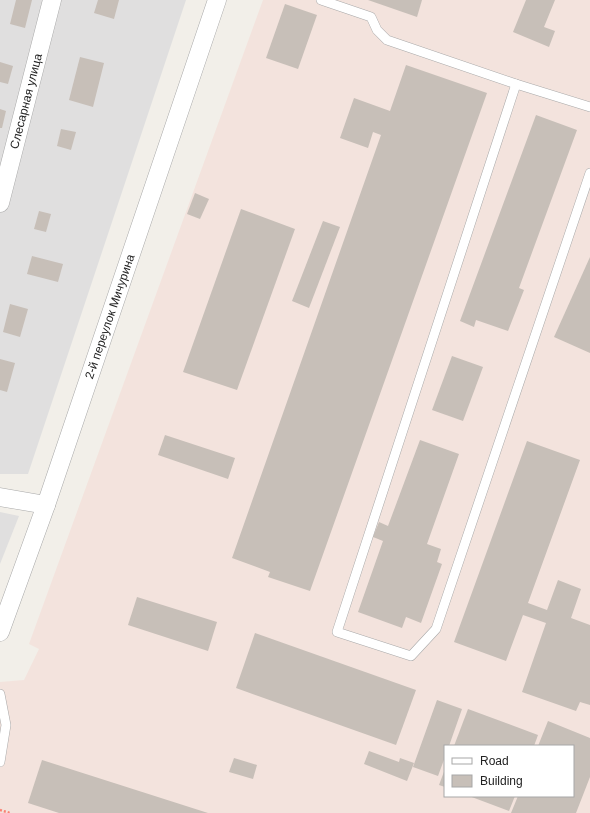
<svg xmlns="http://www.w3.org/2000/svg" width="590" height="813" font-family="Arial,sans-serif">
  <rect width="100%" height="100%" fill="#f2efe9"/>
  <g fill="#e0dfdf">
    <path d="M0,0H186L28,474H0Z"/>
    <path d="M0,512L19,516L0,564Z"/>
  </g>
  <path fill="#f3e3dd" fill-rule="evenodd" d="M263,0H590V813H0V682L24,680L39,649L29,644ZM445,746H573V796H445Z"/>
  <g fill="#c7bfb8">
    <path d="M16,0H32L25,28L10,24Z"/>
    <path d="M98,0H119L114,19L94,13Z"/>
    <path d="M368,0H422L417,17Z"/>
    <path d="M526,0H555L544,27L555,31L549,47L513,32Z"/>
    <path d="M285,4L317,15L298,69L266,58Z"/>
    <path d="M80,57L104,63L93,107L69,100Z"/>
    <path d="M0,62L13,66L8,84L0,82Z"/>
    <path d="M406,65L487,93L310,591L268,577L270,572L232,558L381,135L373,132L368,148L340,138L354,98L390,111Z"/>
    <path d="M0,109L6,111L2,128H0Z"/>
    <path d="M536,115L577,130L519,288L524,290L508,331L476,320L474,327L460,321Z"/>
    <path d="M61,129L76,132L71,150L57,146Z"/>
    <path d="M195,193L209,199L200,219L187,214Z"/>
    <path d="M241,209L295,229L237,390L183,372Z"/>
    <path d="M39,211L51,214L46,232L34,229Z"/>
    <path d="M323,221L340,227L309,308L292,301Z"/>
    <path d="M32,256L63,264L58,282L27,274Z"/>
    <path d="M590,257V353L554,337Z"/>
    <path d="M10,304L28,309L20,337L3,332Z"/>
    <path d="M452,356L483,367L463,421L432,410Z"/>
    <path d="M0,359L15,363L7,392L0,390Z"/>
    <path d="M165,435L235,458L228,479L158,455Z"/>
    <path d="M420,440L459,454L427,544L441,549L437,562L442,564L421,623L406,617L402,628L358,612L383,541L373,537L379,522L388,526Z"/>
    <path d="M527,441L580,460L528,603L547,610L558,580L581,589L571,618L590,625V705L580,702L576,711L522,692L546,623L523,615L506,661L454,642Z"/>
    <path d="M137,597L217,622L208,651L128,625Z"/>
    <path d="M255,633L416,690L396,745L236,688Z"/>
    <path d="M437,700L462,709L449,746H445V757L438,776L413,767Z"/>
    <path d="M468,709L538,735L534,746H454Z"/>
    <path d="M548,721L590,738V777L576,813H511L518,796H573V746H538Z"/>
    <path d="M369,751L399,762L400,758L414,763L407,781L364,764Z"/>
    <path d="M234,758L257,765L253,779L229,772Z"/>
    <path d="M42,760L208,813H59L28,803Z"/>
    <path d="M445,769V787L439,785Z"/>
    <path d="M469,796H515L509,811Z"/>
  </g>
  <g fill="none" stroke-linecap="round" stroke-linejoin="round">
    <g stroke="#a9a9a9" stroke-width="10">
      <g id="service">
        <path d="M321,0L371,17L377,30L387,40L516,84L590,107"/>
        <path d="M516,84L337,632L411,656L436,629L590,173"/>
        <path d="M0,694L6,725L0,762"/>
      </g>
    </g>
    <g stroke="#a9a9a9" stroke-width="19">
      <g id="minor">
        <path id="s1" d="M0,203L52,0"/>
        <path d="M0,497L46,505"/>
        <path id="s2" d="M0,632L46,505L217,0"/>
      </g>
    </g>
    <path stroke="#fa8072" stroke-width="2.5" stroke-dasharray="2 2" stroke-linecap="butt" d="M0,810L10,813"/>
    <use href="#service" stroke="#fff" stroke-width="9"/>
    <use href="#minor" stroke="#fff" stroke-width="18"/>
  </g>
  <g text-anchor="middle" dominant-baseline="central" stroke-width="4" stroke-linejoin="round" paint-order="stroke">
    <g font-size="12" fill="#222" stroke="#fff">
      <text stroke="none"><textPath href="#s1" startOffset="105">Слесарная улица</textPath></text>
      <text stroke="none"><textPath href="#s2" startOffset="334">2-й переулок Мичурина</textPath></text>
    </g>
  </g>
  <rect x="444" y="745" width="130" height="52" fill="#ffffff" stroke="#a7a7a7"/>
  <rect x="452" y="758" width="20" height="6" fill="#ffffff" stroke="#a7a7a7"/>
  <text x="480" y="765" font-size="12" fill="#222222">Road</text>
  <rect x="452" y="775" width="20" height="12" fill="#c7bfb8" stroke="#a7a7a7"/>
  <text x="480" y="785" font-size="12" fill="#222222">Building</text>
</svg>
